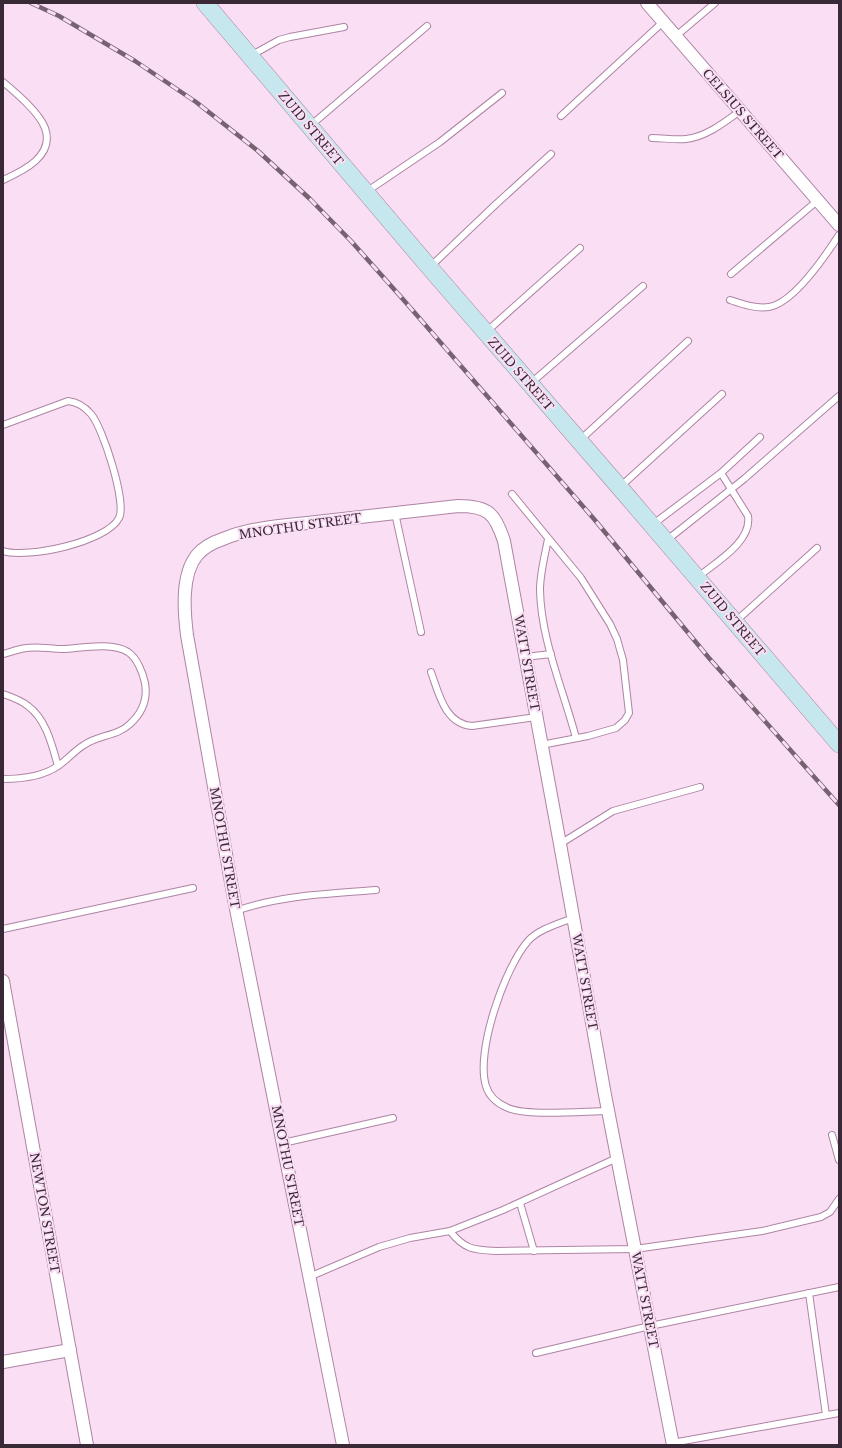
<svg xmlns="http://www.w3.org/2000/svg" width="842" height="1448" font-family="'Libre Baskerville',serif">
  <rect width="100%" height="100%" fill="#fadef3"/>
  <g fill="none" stroke-linecap="round" stroke-linejoin="round">
    <g stroke="#ae84a4" stroke-width="8">
      <g id="lane">
        <path d="M676,36L715,3"/>
        <path d="M252,55L279,40L290,37L344,27"/>
        <path d="M3,82C16,93 39,112 45,128C55,156 23,171 3,180"/>
        <path d="M561,116L663,22"/>
        <path d="M310,126L427,26"/>
        <path d="M652,138C663,138 675,140 686,139C706,137 725,122 740,111"/>
        <path d="M366,192L440,142L502,93"/>
        <path d="M431,266L494,206L551,154"/>
        <path d="M731,274L817,201"/>
        <path d="M730,300C742,304 756,309 769,307C794,303 826,255 839,235"/>
        <path d="M486,332L580,248"/>
        <path d="M531,383L643,286"/>
        <path d="M3,425L68,401C77,402 85,407 91,414C103,428 127,503 119,518C107,542 27,559 3,551"/>
        <path d="M580,440L688,341"/>
        <path d="M620,487L722,394"/>
        <path d="M512,494L581,578L610,624L617,639L623,660L629,713L625,720L616,728L588,736L541,745"/>
        <path d="M395,513L421,632"/>
        <path d="M652,525L721,473"/>
        <path d="M548,539C545,555 540,573 540,590C541,640 563,689 576,738"/>
        <path d="M667,540L744,479L839,396"/>
        <path d="M698,577C716,562 752,542 748,516L721,473L760,437"/>
        <path d="M735,622L817,548"/>
        <path d="M3,654C11,652 18,649 26,648C39,646 50,649 63,649C81,648 112,642 128,652C137,658 143,673 145,683C148,700 142,713 130,724C118,736 98,735 84,745C74,751 67,760 58,766C42,777 22,779 3,779"/>
        <path d="M525,657L551,654"/>
        <path d="M431,672C439,694 445,724 472,726L536,717"/>
        <path d="M3,694C12,697 21,700 28,706C46,719 52,745 58,766"/>
        <path d="M560,844L613,811L700,787"/>
        <path d="M236,911C281,895 329,894 376,890"/>
        <path d="M573,918C558,924 539,929 528,941C505,967 475,1052 486,1086C489,1096 497,1103 506,1107C523,1117 586,1111 608,1111"/>
        <path d="M3,929L193,888"/>
        <path d="M832,1135L839,1160"/>
        <path d="M283,1143L393,1118"/>
        <path d="M520,1203L534,1251"/>
        <path d="M450,1231C464,1249 473,1250 496,1251L635,1249L762,1231L821,1217L830,1212L839,1199"/>
        <path d="M309,1277L379,1247L410,1238L450,1231L503,1210L617,1158"/>
        <path d="M809,1293L826,1415"/>
        <path d="M536,1353L650,1326L839,1287"/>
        <path d="M672,1443L839,1413"/>
      </g>
    </g>
    <g stroke="#ae84a4" stroke-width="14">
      <g id="street">
        <path d="M647,3L839,225"/>
        <path d="M3,981L87,1445"/>
        <path d="M3,1362L70,1350"/>
        <path d="M343,1445L234,899L187,635C184,611 181,575 197,555C203,548 214,542 223,539C249,528 279,526 307,523C357,517 408,512 458,506C488,506 495,513 504,541L560,844L605,1095L673,1445"/>
      </g>
    </g>
    <g stroke="#ae84a4" stroke-width="18">
      <path id="secondary" d="M205,3L430,268L627,496L839,744"/>
    </g>
    <use href="#lane" stroke="#fff" stroke-width="6"/>
    <use href="#street" stroke="#fff" stroke-width="12"/>
    <use href="#secondary" stroke="#c6e7ee" stroke-width="17"/>
    <g stroke="#766271" stroke-width="4.5">
      <path id="rail" d="M31,3L59,16L135,61L196,102L258,151L310,199L351,241L401,297L594,519L709,658L839,805"/>
    </g>
    <use href="#rail" stroke="#fadef3" stroke-width="3" stroke-dasharray="9" stroke-linecap="butt"/>
  </g>
  <g text-anchor="middle" dominant-baseline="central" stroke-width="4" stroke-linejoin="round" paint-order="stroke">
    <g font-size="12" fill="#392835" stroke="#fadef3">
      <text transform="translate(743 114) rotate(49)">CELSIUS STREET</text>
      <text transform="translate(311 128) rotate(50)">ZUID STREET</text>
      <text transform="translate(521 374) rotate(49)">ZUID STREET</text>
      <text transform="translate(300 526) rotate(-8)">MNOTHU STREET</text>
      <text transform="translate(733 619) rotate(50)">ZUID STREET</text>
      <text transform="translate(527 663) rotate(80)">WATT STREET</text>
      <text transform="translate(225 848) rotate(80)">MNOTHU STREET</text>
      <text transform="translate(585 982) rotate(80)">WATT STREET</text>
      <text transform="translate(288 1166) rotate(79)">MNOTHU STREET</text>
      <text transform="translate(45 1213) rotate(80)">NEWTON STREET</text>
      <text transform="translate(645 1300) rotate(79)">WATT STREET</text>
    </g>
  </g>
  <rect width="842" height="1448" fill="none" stroke="#392835" stroke-width="8"/>
</svg>
